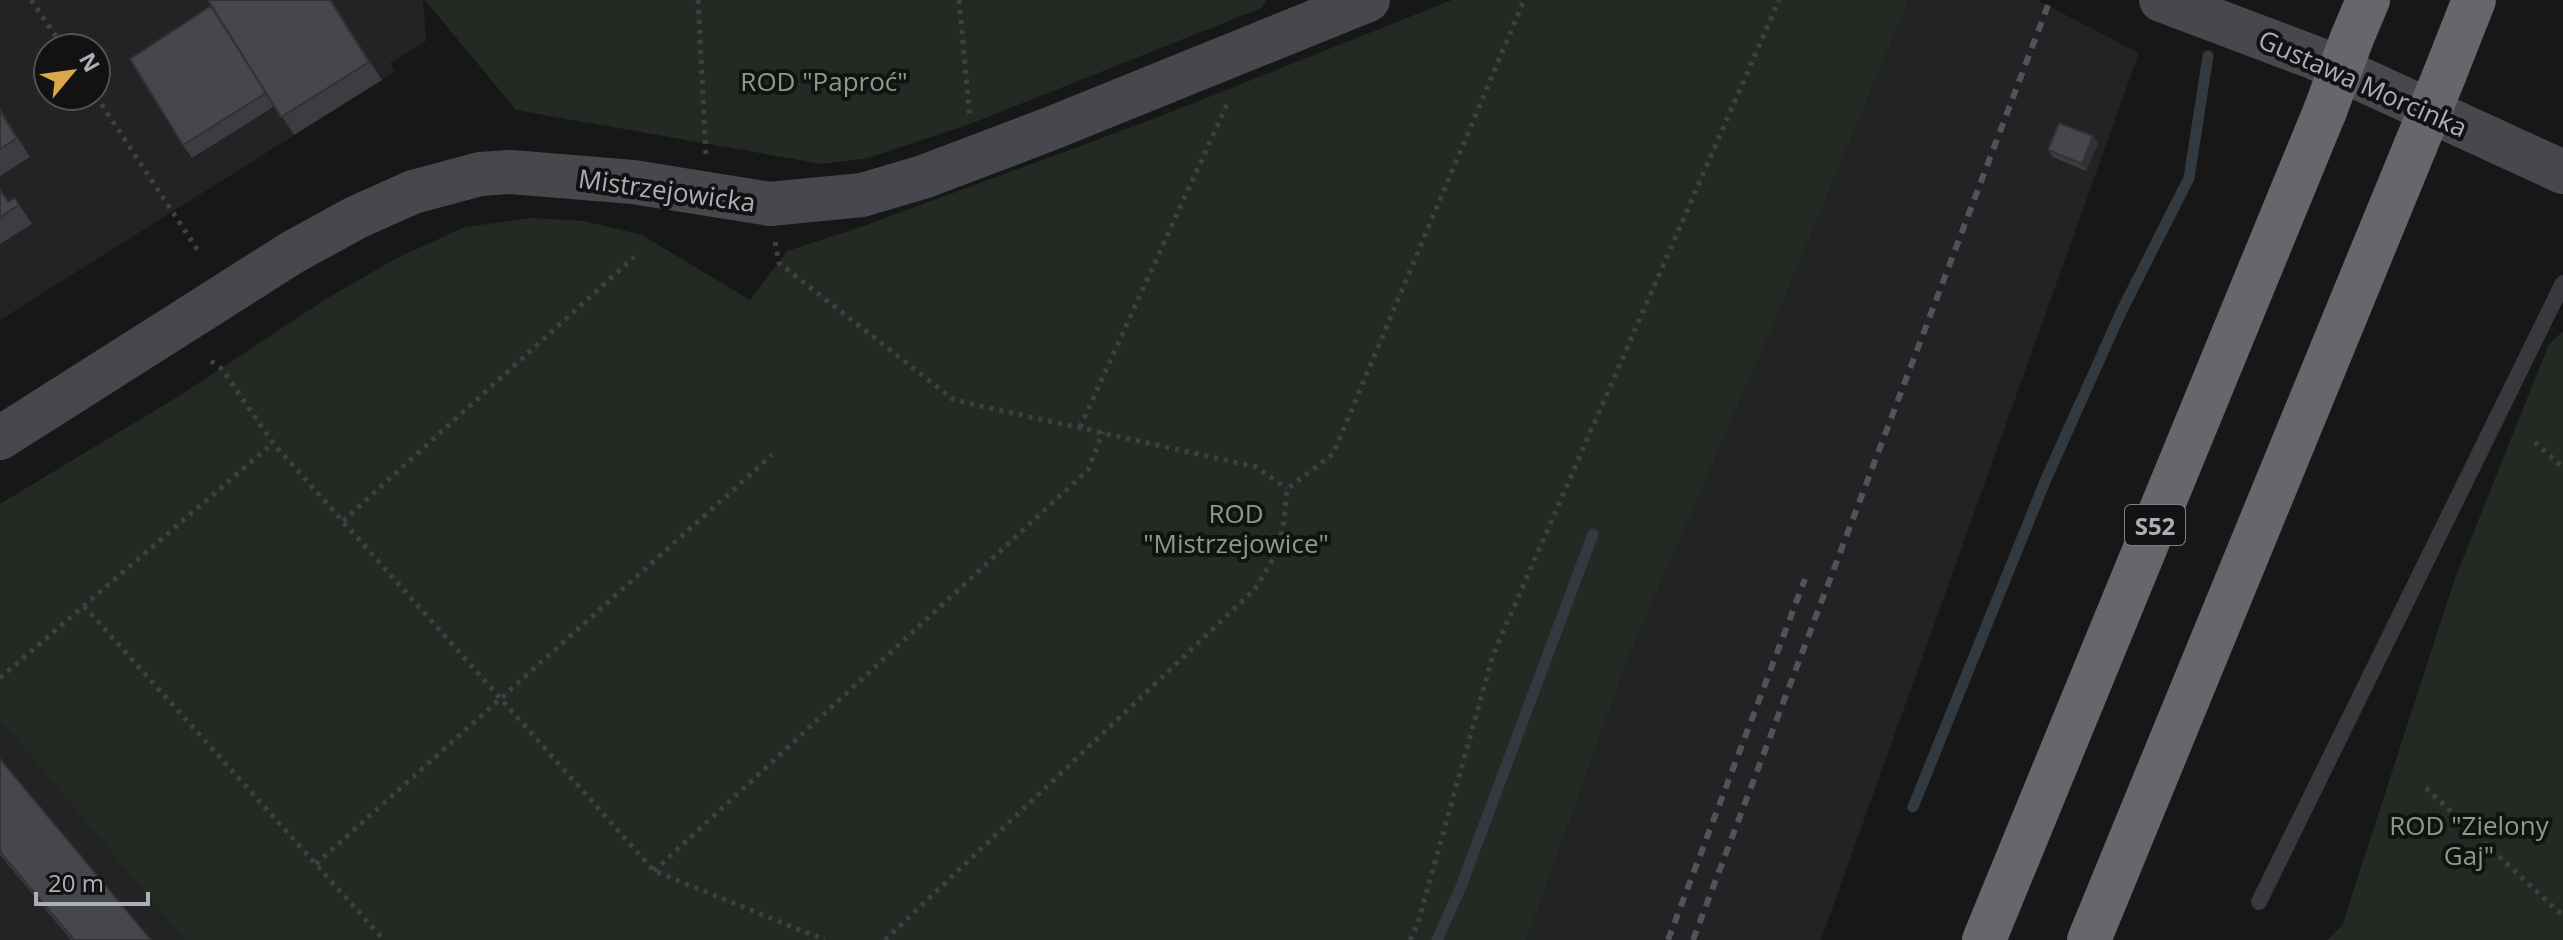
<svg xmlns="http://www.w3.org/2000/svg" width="2563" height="940" viewBox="0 0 2563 940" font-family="'Open Sans',sans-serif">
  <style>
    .built { fill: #232325; fill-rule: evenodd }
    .green { fill: #232a24 }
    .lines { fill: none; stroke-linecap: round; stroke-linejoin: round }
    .stream { stroke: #323a40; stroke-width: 11 }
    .path { stroke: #3e4044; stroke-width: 5; stroke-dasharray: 4 6; stroke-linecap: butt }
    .lane { stroke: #38393d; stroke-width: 16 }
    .secondary { stroke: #47484d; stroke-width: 44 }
    .highway { stroke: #65676d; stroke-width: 44 }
    .rail { stroke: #525358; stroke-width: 6; stroke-dasharray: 10 8; stroke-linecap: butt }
    .highway-bridge { stroke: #65676d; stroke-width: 44 }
    .wall { fill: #3c3d40 }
    .shaded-wall { fill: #313234 }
    .building { fill: #46474b; stroke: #313234; stroke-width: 2 }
    .labels { text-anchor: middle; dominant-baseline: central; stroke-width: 8; stroke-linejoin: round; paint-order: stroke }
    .shield { fill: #121213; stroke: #7d8086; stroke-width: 2 }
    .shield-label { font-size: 24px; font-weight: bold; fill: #abafb7 }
    .park-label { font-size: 26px; fill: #849f85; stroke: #121213 }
    .street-label { font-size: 26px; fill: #abafb7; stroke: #121213 }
  </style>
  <rect width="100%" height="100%" fill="#171718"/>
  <path class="built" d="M0,0h423l3,41 -36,22 5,9 -13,8 -382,240zM48,48h48v48h-48z
    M1909,0h128l102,53 -318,887h-294l99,-276 148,-341z
    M0,720l185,220h-185z"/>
  <path class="green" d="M425,0h842l-6,8 -291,116 -102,34 -46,6 -306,-54z
    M1452,0h457l-135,323 -148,341 -99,276h-1342l-185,-220v-216l179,-108 147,-97 69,-40 70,-32 66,-9 53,3 58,14 108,65 37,-49 74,-24 300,-111z
    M2563,331v609h-236l15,-14 112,-345 95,-237z"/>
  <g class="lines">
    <path class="stream" d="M1913,807l133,-328 76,-169 67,-132 19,-122
      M1437,940l23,-51 133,-355"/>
    <path class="path" d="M31,0l33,48
      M698,0l8,155
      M959,0l11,119
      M96,96l103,156
      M775,242l4,21 175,137 302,67 31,22
      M211,361l11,8 51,74 381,428 171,69
      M1080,427l149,-327
      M2535,442l28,26
      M343,521l291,-264
      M84,606l300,334
      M0,678l273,-235
      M2426,788l137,128
      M316,864l456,-409
      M654,871l434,-401 15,-38
      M885,940l370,-351 21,-35 8,-32 3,-33 46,-35 191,-454
      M1410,940l8,-17 75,-268 286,-655"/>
    <path class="lane" d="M2259,902l304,-619"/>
    <path class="secondary" d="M2161,0l154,58 248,114
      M0,438l293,-186 64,-35 56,-25 67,-18 31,-2 122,10 137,22 92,-9 61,-18 129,-49 316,-128"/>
    <path class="highway" d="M2352,38l16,-38
      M2444,76l30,-76
      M1984,940l341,-829
      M2089,940l326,-793"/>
    <path class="rail" d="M1668,940l137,-361
      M1693,940l357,-940"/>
    <path class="highway-bridge" d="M2325,111l27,-73
      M2415,147l29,-71"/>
  </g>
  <path class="wall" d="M331,0l51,80 -88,55 -19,-29 -83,52 -9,-13z
    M0,109l30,48 -30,19z
    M2093,136l5,7 -12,28 -33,-14 -5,-7z
    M0,189l8,13 7,-4 17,26 -32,20z
    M0,759l151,181h-80l-71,-85z"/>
  <path class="shaded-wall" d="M330,0h1l51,80 -13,-18z
    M0,109l30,48 -13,-19 -17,-27z
    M2093,136l5,7 -12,28 -4,-7z"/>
  <path class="building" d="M208,0h122l39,62 -88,55z
    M211,6l55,87 -83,52 -53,-86z
    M0,111l17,27 -17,11z
    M2059,123l34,13 -11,28 -34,-14z
    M0,190l8,12 7,-4 4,7 -19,12z
    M0,759l151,181h-77l-74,-88z"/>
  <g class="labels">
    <rect class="shield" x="2125" y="505" width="60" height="40" rx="6"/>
    <g class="shield-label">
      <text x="2155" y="525">S52</text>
    </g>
    <g class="park-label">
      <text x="824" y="81">ROD "Paproć"</text>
      <text x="1236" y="513">ROD<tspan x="1236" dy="30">"Mistrzejowice"</tspan></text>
      <text x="2469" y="825">ROD "Zielony<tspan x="2469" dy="30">Gaj"</tspan></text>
    </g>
    <g class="street-label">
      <text transform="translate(2363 83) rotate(24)">Gustawa Morcinka</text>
      <text transform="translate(667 190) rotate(8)">Mistrzejowicka</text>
    </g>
  </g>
  <g transform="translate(72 72) rotate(61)"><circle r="38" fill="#121213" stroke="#4f5155" stroke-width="2"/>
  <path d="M0-6L14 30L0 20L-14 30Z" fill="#dba64c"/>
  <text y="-12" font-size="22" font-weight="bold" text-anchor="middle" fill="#abafb7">N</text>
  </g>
  <path d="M36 892v12h112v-12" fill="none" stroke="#abafb7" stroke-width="4"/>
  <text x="48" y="892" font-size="24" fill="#abafb7" stroke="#121213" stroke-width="6" paint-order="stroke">20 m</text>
</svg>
